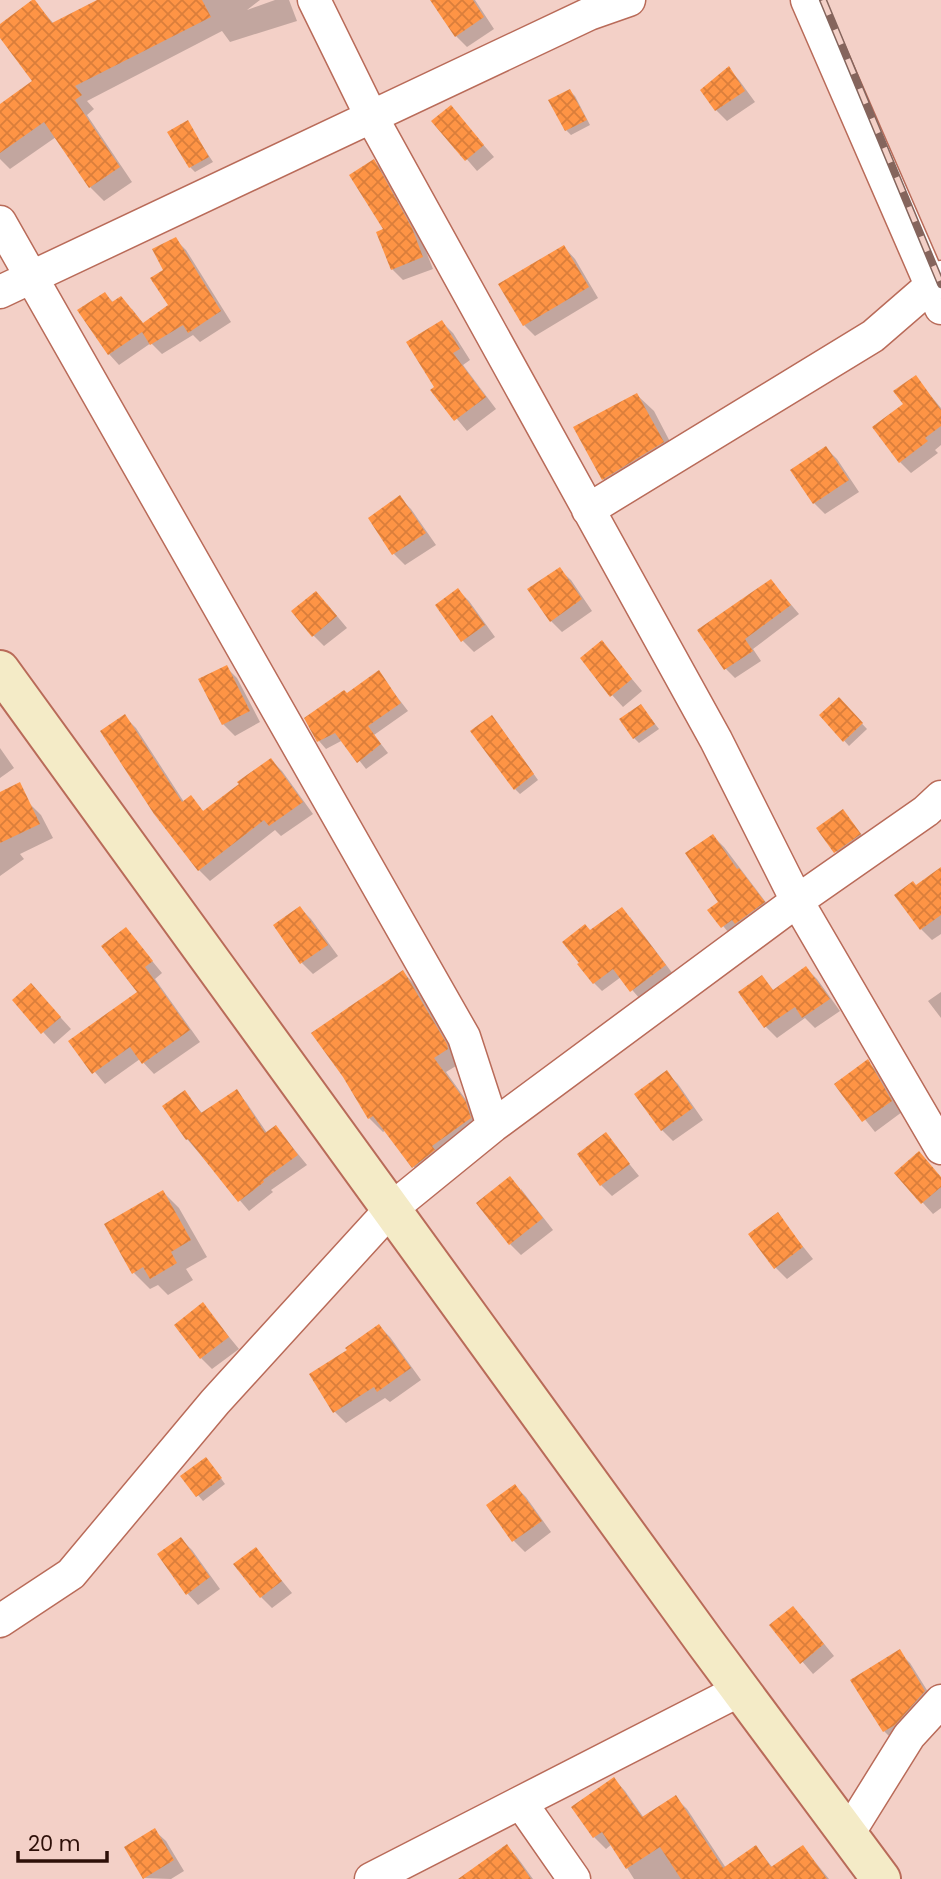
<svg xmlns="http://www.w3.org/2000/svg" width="941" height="1879" viewBox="0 0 941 1879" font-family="Poppins,sans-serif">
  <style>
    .shadow { fill: #0003 }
    .building { fill: url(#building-cross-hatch) }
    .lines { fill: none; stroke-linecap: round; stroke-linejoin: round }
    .street-casing { stroke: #b96b59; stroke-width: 35 }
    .secondary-casing { stroke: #b96b59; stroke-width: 42 }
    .street { stroke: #fff; stroke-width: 32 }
    .secondary { stroke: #f4ebc7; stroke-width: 38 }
    .rail-casing { stroke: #85655d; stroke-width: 8 }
    .rail { stroke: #f3d0c7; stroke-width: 5; stroke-dasharray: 16; stroke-linecap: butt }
  </style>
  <defs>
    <pattern id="building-cross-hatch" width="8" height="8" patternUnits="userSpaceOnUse" patternTransform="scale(1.75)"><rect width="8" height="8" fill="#fe9445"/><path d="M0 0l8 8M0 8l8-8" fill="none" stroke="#da7e3b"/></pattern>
  </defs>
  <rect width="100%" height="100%" fill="#f3d0c7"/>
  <path class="shadow" d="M101,0h159l-13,10 28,-10h14l8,21 -67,21 -8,-11 -135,70 7,8 -7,6 45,67 -28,19 -14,-14 -34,-50 -46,32 -10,-10v-53l35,-25 -35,-46v-8l34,-26 20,23z
    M432,0h43l19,29 -27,18 -11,-11z
    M729,69l10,11 16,22 -28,19 -11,-11z
    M570,91l5,5 15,29 -19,10 -5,-5z
    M461,119l33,38 -17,14 -43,-50z
    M187,122l26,40 -18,10 -5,-5z
    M374,161l11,11 37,69 11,28 -30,11 -11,-11z
    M175,239l11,11 45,72 -31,20 -7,-7 -31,19 -11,-11 -32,22 -10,-11 -4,-60 9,9 18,6 12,16 27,-20 -6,-34z
    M564,247l11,12 23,39 -63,38 -11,-11z
    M442,322l11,11 17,27 -7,5 33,44 -29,22 -34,-41 4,-3z
    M915,377l26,31v37l-6,5 3,3 -27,20 -11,-11 5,-58z
    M637,395l17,16 25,48 -59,37 -17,-17z
    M826,448l11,11 22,33 -34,22 -11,-11z
    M400,498l11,11 25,36 -31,20 -11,-11z
    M559,569l12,11 21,31 -30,21 -11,-11z
    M771,581l28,33 -46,35 8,12 -26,17 -9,-9 -26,-39z
    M458,590l11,11 26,36 -21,15 -11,-11z
    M327,604l20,24 -23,18 -11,-11z
    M602,643l40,48 -19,16 -11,-12z
    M226,667l11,11 23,44 -25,14 -12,-12 -22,-44z
    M378,672l30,39 -34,24 14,18 -22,16 -23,-29 -17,9 -7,-8 28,-46z
    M839,699l28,30 -18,17 -28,-31z
    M641,706l18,23 -20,14 -5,-5z
    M125,717l11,11 48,74 6,-5 14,15 67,-52 11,11 31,43 -32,22 -6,-6 -65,51 -11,-11z
    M497,722l41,58 -18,14 -5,-5z
    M0,748l14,20 -14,10z
    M27,801l14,14 12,23 -33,16 4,5 -24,17v-58z
    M842,811l29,35 -24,17 -11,-12z
    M713,836l11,11 50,66 -41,25 -23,-28 11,-8z
    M941,870v64l-9,6 -11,-11 -4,-42z
    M300,908l11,11 27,37 -25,18 -11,-11 -27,-37z
    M630,917l43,57 -33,25 -19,-22 -19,14 -8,-8 -4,-51z
    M126,929l36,44 -7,6 45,63 -46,32 -14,-15 -35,25 -35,-42 69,-50z
    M806,968l11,11 23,32 -25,17 -10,-10 -28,20 -11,-11 -25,-35 21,-15 12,14z
    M403,972l13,14 44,74 1,3 -15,9 33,46 -52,62 -13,-13 -28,-37 -3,2 -14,-14z
    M941,992v26l-13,-17z
    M42,997l29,32 -17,15 -39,-43z
    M868,1062l11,11 23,39 -27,20 -38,-48z
    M667,1073l11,11 25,36 -30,21 -11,-11z
    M184,1092l19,22 33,-22 10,10 21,31 9,-6 31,38 -36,25 2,2 -24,19 -62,-72z
    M606,1135l33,41 -27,20 -11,-11z
    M896,1173l45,5v30l-8,6z
    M521,1189l32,41 -32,25 -11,-11z
    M163,1192l16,16 28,49 -21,12 7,11 -25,15 -10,-10 -8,4 -16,-16z
    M777,1214l36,45 -26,20 -11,-11z
    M203,1305l36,44 -27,20 -11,-11z
    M379,1326l11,11 31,43 -31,22 -5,-4 -39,25 -11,-11 -24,-38 38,-23z
    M211,1465l14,19 -22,17 -20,-24z
    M515,1486l11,11 25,35 -26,20 -11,-11 -26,-36z
    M181,1539l11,11 28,39 -22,16 -11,-12z
    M256,1549l36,44 -20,15 -11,-11z
    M804,1619l30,37 -21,18 -42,-49z
    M899,1652l11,11 25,40 -40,39 -11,-11z
    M614,1779l11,12 19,27 32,-20 11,11 39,59 30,-21 17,21 30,-21 26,32h-195l-22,-35 -6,5 -12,-12z
    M154,1830l12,11 18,30 -13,8 -27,-1z
    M507,1846l10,11 16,22h-45z"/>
  <path class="building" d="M32,0h3l17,23 45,-23h105l9,17 -136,69 7,9 -7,5 45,67 -31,21 -45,-66 -44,31v-49l32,-23 -32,-43v-14z
    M430,0h43l11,17 -29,20z
    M729,66l16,25 -30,20 -15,-21z
    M570,89l17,31 -22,11 -17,-31z
    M451,105l33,40 -19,16 -34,-40z
    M188,120l21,37 -20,11 -22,-36z
    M374,159l38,69 11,29 -32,13 -15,-38 7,-3 -34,-54z
    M176,237l45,74 -33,22 -5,-8 -33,20 -8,-13 -34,23 -31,-45 28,-18 7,10 9,-6 22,27 25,-18 -18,-27 13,-8 -11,-21z
    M564,245l25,42 -66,39 -25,-42z
    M442,320l18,29 -7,4 33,44 -32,24 -24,-31 4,-3 -28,-45z
    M916,375l25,35v16l-16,12 3,3 -29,22 -27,-36 31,-23 -10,-13z
    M637,393l27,49 -62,38 -29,-53z
    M826,446l23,34 -36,24 -23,-34z
    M400,495l26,38 -34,22 -24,-37z
    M560,567l22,32 -32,23 -23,-33z
    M771,579l20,26 -46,34 8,12 -29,19 -27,-40z
    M458,588l27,37 -24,17 -26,-37z
    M316,591l21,25 -25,21 -21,-26z
    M602,640l30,39 -22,18 -30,-39z
    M227,665l23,46 -28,14 -24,-46z
    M379,670l22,33 -33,23 13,18 -24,19 -22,-30 -18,9 -13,-24 40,-28 3,3z
    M839,697l24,26 -20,19 -24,-27z
    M641,704l14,20 -22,15 -14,-20z
    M125,714l57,88 9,-7 12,16 36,-27 -2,-2 34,-24 32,44 -34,24 -5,-6 -66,51 -44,-57 -54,-83z
    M492,715l42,59 -20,16 -44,-59z
    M20,782l20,42 -40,19v-51z
    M843,809l18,25 -27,19 -18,-25z
    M713,834l24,35 2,-1 26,34 -30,22 -3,-4 -11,8 -14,-18 11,-8 -33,-49z
    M941,867v48l-21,15 -26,-35 19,-14 3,4z
    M300,906l28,39 -28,19 -27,-39z
    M622,907l44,58 -36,27 -17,-23 -20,15 -16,-20 2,-1 -17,-21 23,-18 5,6z
    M126,927l27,34 -8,6 45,63 -48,34 -12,-17 -38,27 -24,-33 69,-49 -36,-46z
    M806,966l24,33 -28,19 -7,-11 -31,21 -26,-36 24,-17 11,15z
    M403,970l44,74 1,5 -14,9 32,44 5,16 -39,28 3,4 -23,18 -39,-52 -5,3 -25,-42 -32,-44z
    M31,983l30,34 -20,17 -29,-34z
    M868,1059l24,42 -30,21 -28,-38z
    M667,1070l26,38 -32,23 -27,-37z
    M237,1089l28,44 11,-8 22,30 -35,25 1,2 -26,20 -50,-63 -2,1 -24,-34 23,-16 16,23z
    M606,1132l24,32 -30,22 -23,-32z
    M919,1151l22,26v10l-20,17 -27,-31z
    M510,1176l33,42 -34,27 -33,-42z
    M163,1190l28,50 -20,12 6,11 -27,16 -7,-12 -11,7 -28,-50z
    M778,1212l25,35 -29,22 -26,-35z
    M203,1302l26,35 -29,22 -26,-34z
    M379,1324l32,44 -34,24 -3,-5 -41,26 -24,-39 38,-24 -2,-2z
    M206,1457l16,21 -26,19 -16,-21z
    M515,1484l27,37 -30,21 -26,-37z
    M181,1537l29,40 -24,18 -29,-41z
    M256,1547l26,34 -22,17 -27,-34z
    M793,1606l31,38 -24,20 -31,-39z
    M900,1649l25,42 -30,34 -12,7 -33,-52z
    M614,1777l28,40 34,-22 47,73 33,-23 15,22 32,-22 24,34h-146l-21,-32 -34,22 -24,-37 -9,6 -22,-31z
    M155,1828l19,32 -31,19 -19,-32z
    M507,1844l24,35h-73z"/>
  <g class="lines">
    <g class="street-casing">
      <path id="street" d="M314,0l57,116 345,624 81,161 144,247
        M807,0l134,308
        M0,222l464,815 29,89
        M0,292l589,-278 40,-14
        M588,510l285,-174 68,-59
        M0,1621l71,-47 144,-172 176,-193 102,-83 304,-225 129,-90 15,-14
        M521,1803l53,76
        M848,1834l61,-98 32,-35
        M371,1879l369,-189"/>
    </g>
    <g class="secondary-casing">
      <path id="secondary" d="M0,670l705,972 176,237"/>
    </g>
    <use href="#street" class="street"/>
    <use href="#secondary" class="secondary"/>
    <g class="rail-casing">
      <path id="rail" d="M823,0l118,284"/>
    </g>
    <use href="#rail" class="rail"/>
  </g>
  <path d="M18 1851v10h89v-10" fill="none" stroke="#2d0f08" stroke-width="3.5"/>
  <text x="28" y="1851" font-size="21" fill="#2d0f08" stroke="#f3d0c7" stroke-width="5" paint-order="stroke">20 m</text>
</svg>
